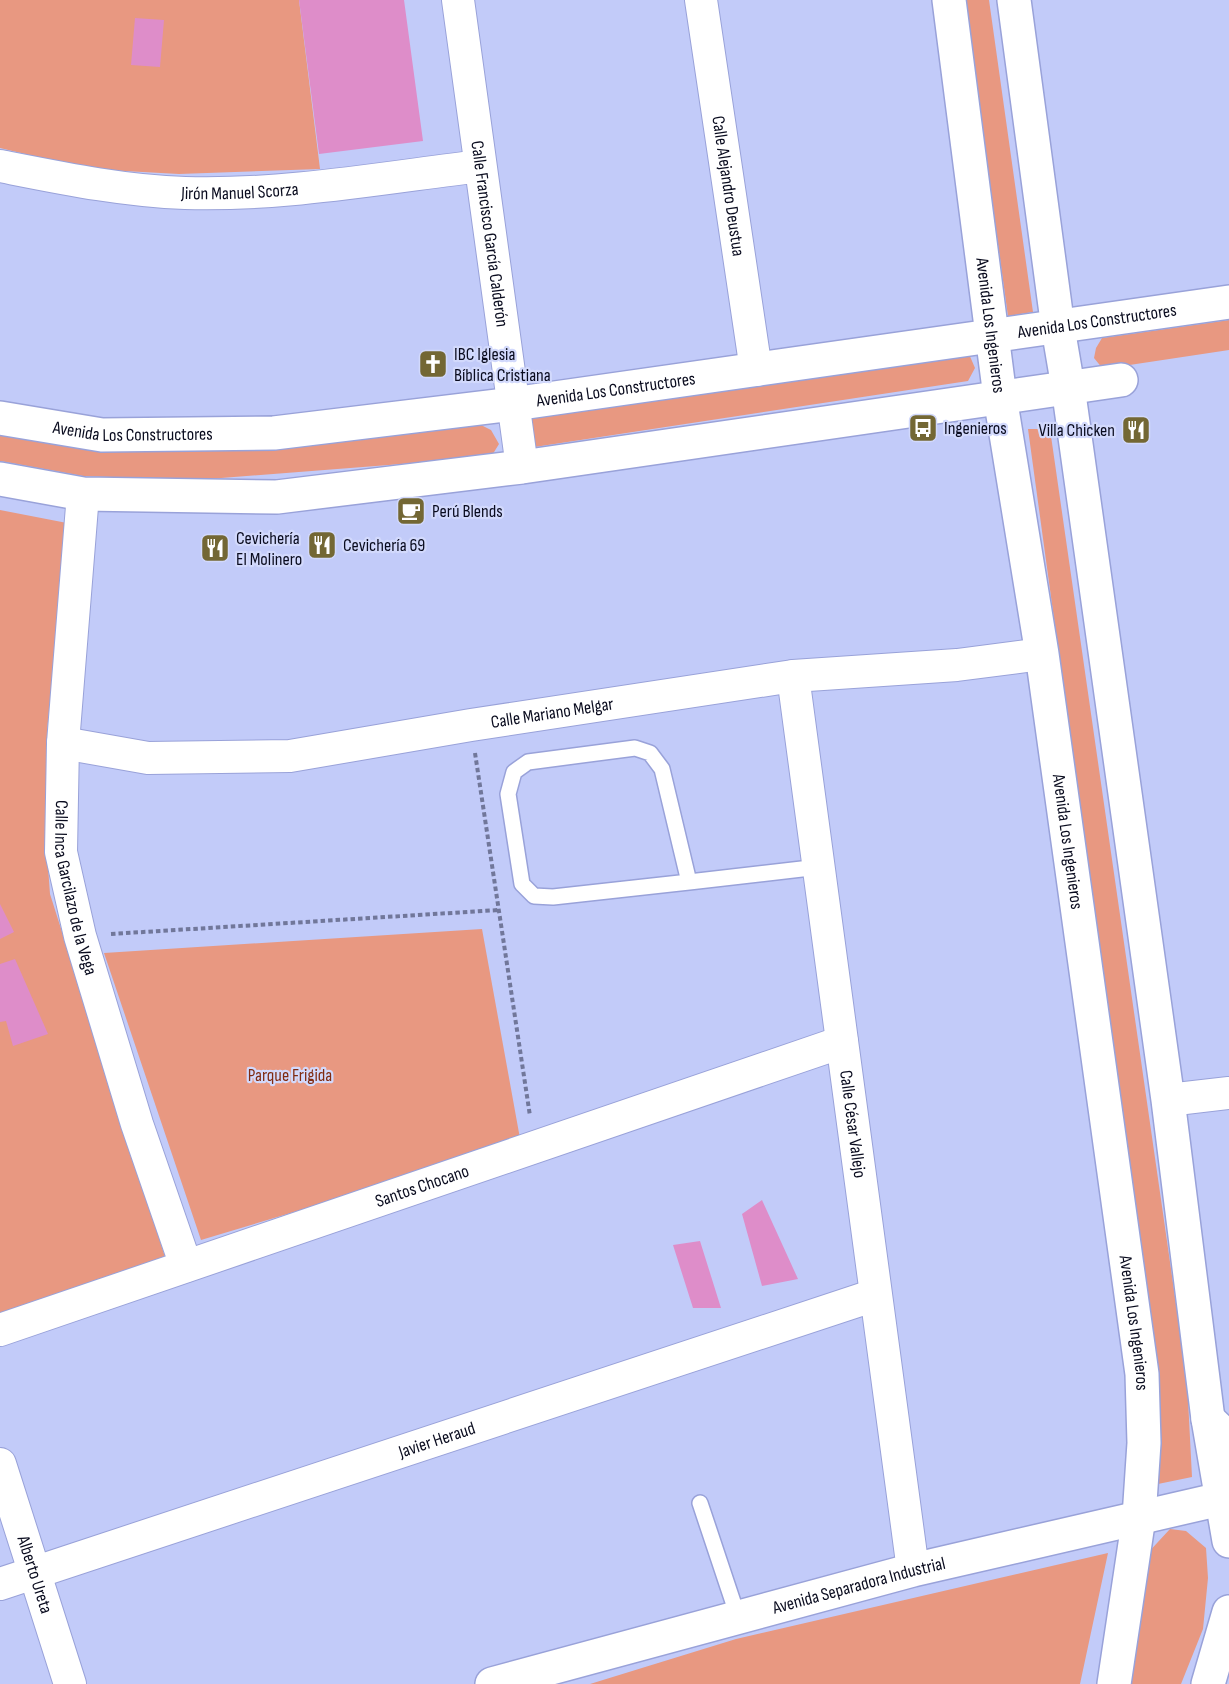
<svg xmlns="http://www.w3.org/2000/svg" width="1229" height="1684" viewBox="0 0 1229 1684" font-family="'Sofia Sans Condensed',sans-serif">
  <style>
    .green { fill: #e89881 }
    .building { fill: #de8dc9 }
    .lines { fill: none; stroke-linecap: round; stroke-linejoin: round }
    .service-casing { stroke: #99a2d9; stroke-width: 18 }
    .minor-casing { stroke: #99a2d9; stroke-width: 34 }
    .tertiary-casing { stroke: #99a2d9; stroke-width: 36 }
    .secondary-casing { stroke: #99a2d9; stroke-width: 36 }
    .path { stroke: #71779a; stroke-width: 4; stroke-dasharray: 4.5 3; stroke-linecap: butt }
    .service { stroke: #fff; stroke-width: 15 }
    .minor { stroke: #fff; stroke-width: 32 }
    .tertiary { stroke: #fff; stroke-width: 33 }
    .secondary { stroke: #fff; stroke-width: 33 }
    .labels { text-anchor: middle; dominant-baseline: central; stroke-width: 4.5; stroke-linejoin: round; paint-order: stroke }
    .street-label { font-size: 18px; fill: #090b1e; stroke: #d2d9fc }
    .poi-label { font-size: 18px; fill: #090b1e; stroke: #d2d9fc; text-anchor: start }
    .park-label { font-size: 18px; fill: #802b11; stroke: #d2d9fc }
  </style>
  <rect width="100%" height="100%" fill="#c2cbf9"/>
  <path class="green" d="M0,0h299l21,169 -141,5 -91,-5 -88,-21z
    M964,0h25l44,312 -25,4z
    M1229,320v30l-126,19 -9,-11 2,-10 6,-10z
    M969,354l6,14 -7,13 -440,67 -2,-29z
    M481,425l10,5 8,14 -8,13 -295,23 -113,-4 -83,-15v-30l159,16z
    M1028,429h22l137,951 5,97 -34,7 1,-99z
    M0,510l67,13 -20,209 -1,107 4,55 116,366 -166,56z
    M482,929l39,215 -320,96 -97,-287z
    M1170,1529l16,2 20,17 2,30 -5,51 -22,55h-53l17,-128z
    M1108,1553l-28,131h-490l146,-45z"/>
  <path class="building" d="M299,0h105l19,141 -104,13z
    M135,18l29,2 -4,47 -29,-2z
    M0,904l14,28 -14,7z
    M15,959l33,75 -35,12 -7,-25 -6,1v-58z
    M762,1200l36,79 -36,7 -20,-72z
    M700,1241l21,67h-28l-20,-63z"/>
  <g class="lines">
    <g class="service-casing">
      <path id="service" d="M635,748l15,5 12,16 27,113 -136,15 -19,-1 -12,-12 -14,-90 6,-22 14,-10z
        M689,882l130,-15
        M700,1503l38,114"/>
    </g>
    <g class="minor-casing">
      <g id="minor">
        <path id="s1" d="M458,0l64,467"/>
        <path id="s2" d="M701,0l55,370"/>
        <path id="s3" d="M0,166c61,12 123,25 185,27 98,3 197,-15 295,-27"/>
        <path id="s4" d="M83,494l-20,249 -2,109 19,84 57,188 49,142"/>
        <path id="s5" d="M793,676l120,894"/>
        <path id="s6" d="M63,743l85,15 142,-2 181,-31 322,-49 164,-11 85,-11"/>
        <path d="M1168,1100l61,-7"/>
        <path id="s7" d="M0,1330l842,-288"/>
        <path id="s8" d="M0,1464l70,220"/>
        <path id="s9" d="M0,1584l875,-289"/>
      </g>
    </g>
    <g class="tertiary-casing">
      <g id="tertiary">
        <path id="s10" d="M949,0l51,397 42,257 100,720 2,69 -5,74 -25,167"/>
        <path d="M1014,0l44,328 10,59 100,713 40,319 21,122"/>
        <path id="s11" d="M0,418l102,17 172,-2 239,-29 716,-102"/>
        <path d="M0,479l83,15 194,3 245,-30 599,-87"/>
        <path d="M1208,1684l21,-72"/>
      </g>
    </g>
    <g class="secondary-casing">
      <g id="secondary">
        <path d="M1208,1419l21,20"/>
        <path id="s12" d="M492,1684l421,-114 316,-73"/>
      </g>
    </g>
    <path class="path" d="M475,753l55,363
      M111,934l388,-24"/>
    <use href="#service" class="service"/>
    <use href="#minor" class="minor"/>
    <use href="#tertiary" class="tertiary"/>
    <use href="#secondary" class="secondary"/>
  </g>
  <defs>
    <g id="church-square" transform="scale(1.5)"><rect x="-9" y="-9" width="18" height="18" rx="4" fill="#736734" stroke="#d2d9fc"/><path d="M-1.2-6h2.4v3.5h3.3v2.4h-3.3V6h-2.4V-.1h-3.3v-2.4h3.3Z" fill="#fff"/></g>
    <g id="bus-square" transform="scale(1.5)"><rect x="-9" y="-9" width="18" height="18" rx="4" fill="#736734" stroke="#d2d9fc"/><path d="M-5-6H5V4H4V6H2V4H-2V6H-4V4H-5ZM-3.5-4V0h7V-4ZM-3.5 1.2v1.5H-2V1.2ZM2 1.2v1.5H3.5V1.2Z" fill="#fff"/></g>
    <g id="restaurant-square" transform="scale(1.5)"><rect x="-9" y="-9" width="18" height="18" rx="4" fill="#736734" stroke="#d2d9fc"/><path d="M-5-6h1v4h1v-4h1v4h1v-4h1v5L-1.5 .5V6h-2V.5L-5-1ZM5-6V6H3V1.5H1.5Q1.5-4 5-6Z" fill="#fff"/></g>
    <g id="cafe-square" transform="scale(1.5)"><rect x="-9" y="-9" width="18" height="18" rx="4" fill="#736734" stroke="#d2d9fc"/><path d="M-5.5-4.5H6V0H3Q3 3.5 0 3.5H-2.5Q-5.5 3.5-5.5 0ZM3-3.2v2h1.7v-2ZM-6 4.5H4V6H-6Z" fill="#fff"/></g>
  </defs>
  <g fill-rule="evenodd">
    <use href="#church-square" x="433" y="364"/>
    <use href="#bus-square" x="923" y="428"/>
    <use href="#restaurant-square" x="1136" y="430"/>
    <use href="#cafe-square" x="411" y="511"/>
    <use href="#restaurant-square" x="322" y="545"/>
    <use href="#restaurant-square" x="215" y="548"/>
  </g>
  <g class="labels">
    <g class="street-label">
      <text stroke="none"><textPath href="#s2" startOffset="188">Calle Alejandro Deustua</textPath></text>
      <text stroke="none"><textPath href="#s3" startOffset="242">Jirón Manuel Scorza</textPath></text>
      <text stroke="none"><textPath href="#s1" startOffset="236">Calle Francisco García Calderón</textPath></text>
      <text stroke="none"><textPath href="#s11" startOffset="1106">Avenida Los Constructores</textPath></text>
      <text stroke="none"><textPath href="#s10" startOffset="328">Avenida Los Ingenieros</textPath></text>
      <text stroke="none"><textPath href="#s11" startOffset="620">Avenida Los Constructores</textPath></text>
      <text stroke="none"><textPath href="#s11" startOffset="134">Avenida Los Constructores</textPath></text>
      <text stroke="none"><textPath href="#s6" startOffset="494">Calle Mariano Melgar</textPath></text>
      <text stroke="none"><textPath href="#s10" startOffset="850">Avenida Los Ingenieros</textPath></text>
      <text stroke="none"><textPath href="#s4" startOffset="396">Calle Inca Garcilazo de la Vega</textPath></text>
      <text stroke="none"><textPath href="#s5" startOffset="452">Calle César Vallejo</textPath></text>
      <text stroke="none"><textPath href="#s7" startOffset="446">Santos Chocano</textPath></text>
      <text stroke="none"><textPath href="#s10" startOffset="1336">Avenida Los Ingenieros</textPath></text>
      <text stroke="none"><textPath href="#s9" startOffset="460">Javier Heraud</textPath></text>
      <text stroke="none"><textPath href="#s8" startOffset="116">Alberto Ureta</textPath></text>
      <text stroke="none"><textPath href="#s12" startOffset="380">Avenida Separadora Industrial</textPath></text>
    </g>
    <g class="poi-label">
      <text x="454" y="354">IBC Iglesia<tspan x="454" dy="21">Bíblica Cristiana</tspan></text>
      <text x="944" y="428">Ingenieros</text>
      <text x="1115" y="430" text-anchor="end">Villa Chicken</text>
      <text x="432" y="511">Perú Blends</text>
      <text x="236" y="538">Cevichería<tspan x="236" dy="21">El Molinero</tspan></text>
      <text x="343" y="545">Cevichería 69</text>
    </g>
    <g class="park-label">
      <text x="290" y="1075">Parque Frigida</text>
    </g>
  </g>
</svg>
